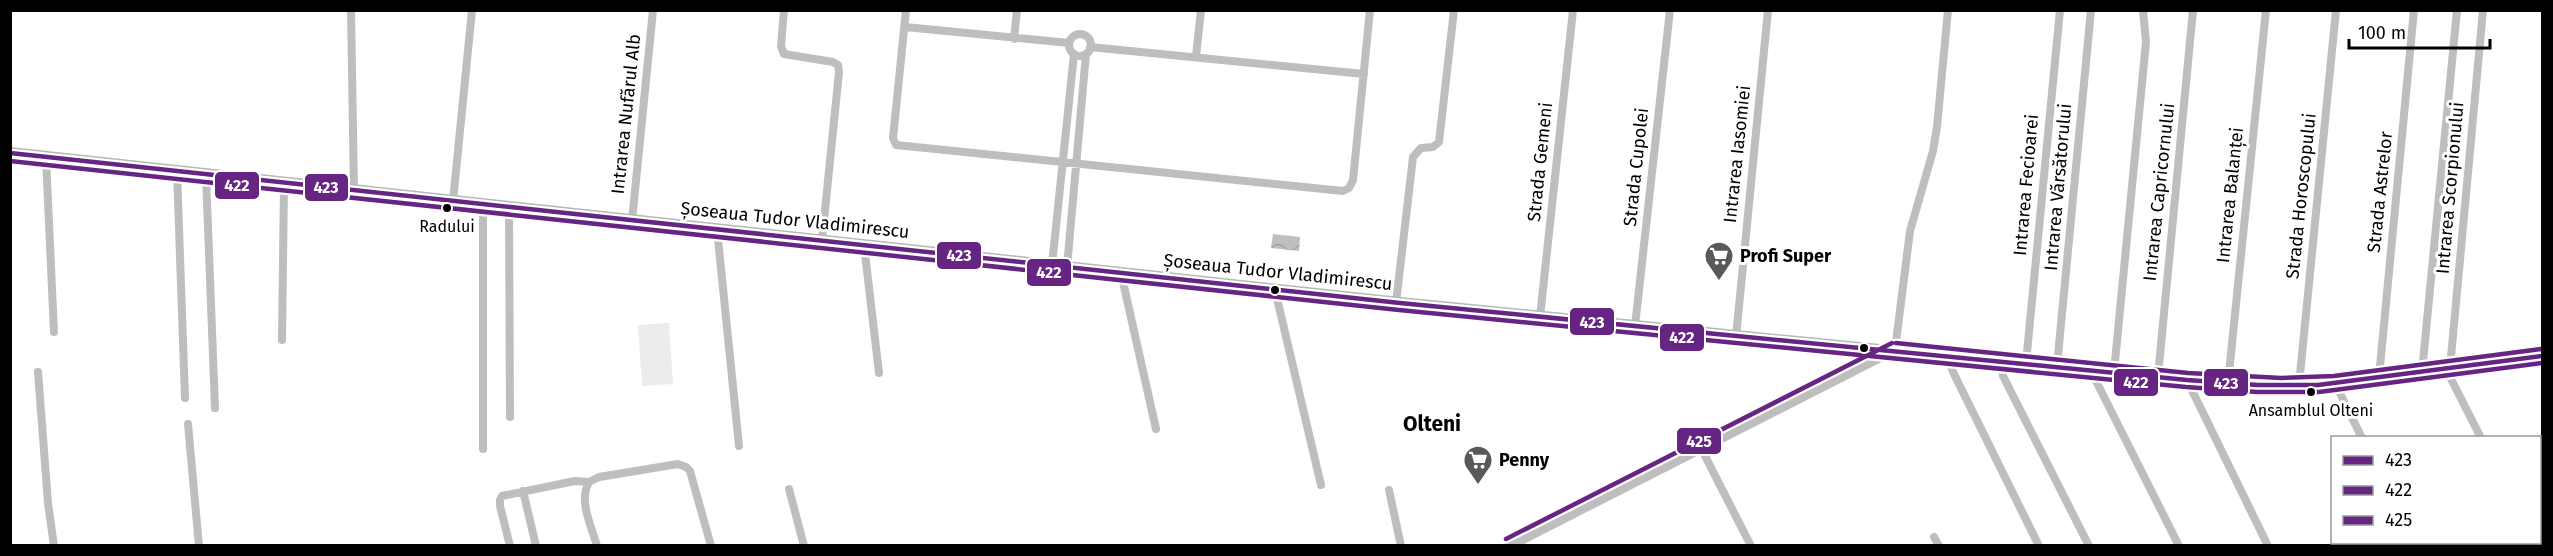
<svg xmlns="http://www.w3.org/2000/svg" width="2553" height="556" viewBox="0 0 2553 556" font-family="'Fira Sans',sans-serif">
  <style>
    .green { fill: #ececec }
    .water { fill: url(#water-waves) }
    .lines { fill: none; stroke-linecap: round; stroke-linejoin: round }
    .minor { stroke: #bebebe; stroke-width: 8 }
    .tertiary { stroke: #bebebe; stroke-width: 10 }
    .secondary { stroke: #b8b8b8; stroke-width: 12 }
    .bus-1-casing { stroke: #fff; stroke-width: 9 }
    .bus-2-casing { stroke: #fff; stroke-width: 9 }
    .bus-3-casing { stroke: #fff; stroke-width: 9 }
    .bus-1 { stroke: #662483; stroke-width: 4.5 }
    .bus-2 { stroke: #662483; stroke-width: 4.5 }
    .bus-3 { stroke: #662483; stroke-width: 4.5 }
    .bus-dot { fill: #000; stroke: #fff; stroke-width: 2 }
    .labels { text-anchor: middle; dominant-baseline: central; stroke-width: 6; stroke-linejoin: round; paint-order: stroke }
    .bus-label { font-size: 16px; fill: #000; stroke: #fff }
    .street-label { font-size: 18px; fill: #000; stroke: #fff }
    .poi-label { font-size: 18px; font-weight: bold; fill: #000; stroke: #fff; text-anchor: start }
    .quarter-label { font-size: 21px; font-weight: bold; fill: #000; stroke: #fff }
    .line-badge { stroke: #fff; stroke-width: 2 }
    .badge-label { font-size: 16px; text-anchor: middle; font-weight: bold; fill: #fff }
  </style>
  <defs>
    <pattern id="water-waves" width="16" height="10" patternUnits="userSpaceOnUse" patternTransform="scale(1.5)"><rect width="16" height="10" fill="#bfbfbf"/><path d="M0 5q4-4 8 0t8 0" fill="none" stroke="#a2a2a2"/></pattern>
  </defs>
  <rect width="100%" height="100%" fill="#fff"/>
  <path class="green" d="M669,323l4,61 -31,2 -4,-61z"/>
  <path class="water" d="M1273,234l27,3 -1,14 -28,-3z"/>
  <g class="lines">
    <path class="minor" d="M351,10l3,181
      M784,10l-3,36 3,8 49,8 5,3 1,7 -17,168
      M906,10l-13,128 3,7 447,46 6,-3 4,-8 17,-170
      M905,27l164,16
      M1069 45a11 11 0 1 1 22 0a11 11 0 1 1-22 0Z
      M1014,39l3,-29
      M1090,47l274,27
      M1196,56l5,-46
      M46,157l8,175
      M177,172l8,226
      M206,175l9,233
      M453,201l19,-191
      M509,208l1,209
      M632,221l21,-211
      M717,229l22,217
      M864,245l15,128
      M1052,265l22,-211
      M1067,267l19,-213
      M1121,273l35,156
      M1275,290l46,195
      M1396,303l17,-146 8,-9 12,-1 6,-5 15,-132
      M1540,317l33,-307
      M1635,326l35,-316
      M1736,337l32,-327
      M282,340l2,-156
      M1895,350l15,-119 23,-80 4,-24 11,-117
      M1947,355l6,17 86,174
      M2001,360l2,16 86,170
      M2026,363l34,-353
      M2057,366l34,-356
      M2450,368l33,-358
      M2090,369l89,177
      M2446,369l35,69
      M38,372l10,131 6,43
      M2114,372l32,-330 -3,-32
      M2422,372l35,-362
      M2158,376l35,-366
      M2379,377l35,-367
      M2187,380l81,166
      M2228,383l38,-373
      M2335,383l27,55
      M2299,385l37,-375
      M188,424l11,122
      M1701,448l50,98
      M483,449v-244
      M789,489l15,57
      M1389,490l12,56
      M523,491l13,55
      M1934,537l5,9
      M2416,542l1,4
      M2534,542l2,4
      M510,546l-10,-40v-6l2,-4 73,-15 14,1
      M597,546c-5,-19 -19,-45 -8,-64l10,-5 79,-13 8,3 4,4 21,75"/>
    <path class="tertiary" d="M1509,546l385,-196"/>
    <path class="secondary" d="M10,153l1390,150 787,77 71,5h60l224,-29"/>
    <g class="bus-1-casing">
      <path id="bus-1" d="M10,153l1390,150 787,77 71,5h60l224,-29"/>
    </g>
    <g class="bus-2-casing">
      <path id="bus-2" d="M10,161l1389,149 787,77 71,5h62l223,-29"/>
    </g>
    <g class="bus-3-casing">
      <path id="bus-3" d="M1896,343l292,30 93,5 53,-2 207,-27
        M1506,539l386,-196"/>
    </g>
    <use href="#bus-1" class="bus-1"/>
    <use href="#bus-2" class="bus-2"/>
    <use href="#bus-3" class="bus-3"/>
  </g>
  <defs>
    <g id="supermarket-pin" transform="scale(1.5)"><path d="M0 17L-7.5 6A9.5 9.5 0 1 1 7.5 6Z" fill="#595959" stroke="#fff"/><path d="M-6-5.5h2.5l.6 2H6L4.5 2H-2.5L-4.4-4H-6ZM-1.5 3.2a1.3 1.3 0 1 0 .1 0ZM3 3.2a1.3 1.3 0 1 0 .1 0Z" fill="#fff"/></g>
  </defs>
  <g fill-rule="evenodd">
    <use href="#supermarket-pin" x="1719" y="256"/>
    <use href="#supermarket-pin" x="1478" y="460"/>
  </g>
  <g class="bus-dot">
    <circle cx="447" cy="208" r="5"/>
    <circle cx="1275" cy="290" r="5"/>
    <circle cx="1864" cy="348" r="5"/>
    <circle cx="2311" cy="392" r="5"/>
  </g>
  <g class="labels">
    <g class="bus-label">
      <text x="447" y="226">Radului</text>
      <text x="2311" y="410">Ansamblul Olteni</text>
    </g>
    <g class="street-label">
      <text transform="translate(626 114) rotate(-84)">Intrarea Nufărul Alb</text>
      <text transform="translate(1737 154) rotate(-84)">Intrarea Iasomiei</text>
      <text transform="translate(1540 162) rotate(-84)">Strada Gemeni</text>
      <text transform="translate(1636 167) rotate(-84)">Strada Cupolei</text>
      <text transform="translate(2026 185) rotate(-85)">Intrarea Fecioarei</text>
      <text transform="translate(2058 187) rotate(-85)">Intrarea Vărsătorului</text>
      <text transform="translate(2450 188) rotate(-85)">Intrarea Scorpionului</text>
      <text transform="translate(2159 192) rotate(-84)">Intrarea Capricornului</text>
      <text transform="translate(2380 192) rotate(-84)">Strada Astrelor</text>
      <text transform="translate(2230 195) rotate(-84)">Intrarea Balanței</text>
      <text transform="translate(2301 196) rotate(-84)">Strada Horoscopului</text>
      <text transform="translate(795 220) rotate(6)">Șoseaua Tudor Vladimirescu</text>
      <text transform="translate(1278 272) rotate(6)">Șoseaua Tudor Vladimirescu</text>
    </g>
    <g class="poi-label">
      <text x="1740" y="256">Profi Super</text>
      <text x="1499" y="460">Penny</text>
    </g>
    <g class="quarter-label">
      <text x="1432" y="424">Olteni</text>
    </g>
  </g>
  <g class="line-badge">
    <rect x="214" y="171" width="46" height="29" rx="6" fill="#662483"/>
    <rect x="304" y="173" width="45" height="29" rx="6" fill="#662483"/>
    <rect x="936" y="241" width="46" height="29" rx="6" fill="#662483"/>
    <rect x="1026" y="258" width="46" height="29" rx="6" fill="#662483"/>
    <rect x="1569" y="307" width="46" height="29" rx="6" fill="#662483"/>
    <rect x="1659" y="323" width="46" height="29" rx="6" fill="#662483"/>
    <rect x="2113" y="368" width="46" height="29" rx="6" fill="#662483"/>
    <rect x="2203" y="368" width="46" height="29" rx="6" fill="#662483"/>
    <rect x="1676" y="427" width="46" height="28" rx="6" fill="#662483"/>
  </g>
  <g class="badge-label">
    <text x="237" y="191">422</text>
    <text x="326" y="193">423</text>
    <text x="959" y="261">423</text>
    <text x="1049" y="278">422</text>
    <text x="1592" y="328">423</text>
    <text x="1682" y="343">422</text>
    <text x="2136" y="388">422</text>
    <text x="2226" y="389">423</text>
    <text x="1699" y="447">425</text>
  </g>
  <rect width="2553" height="556" fill="none" stroke="#000000" stroke-width="24"/>
  <rect x="2331" y="436" width="210" height="108" fill="#ffffff" stroke="#999999" stroke-width="1.5"/>
  <rect x="2343" y="456" width="30" height="9" fill="#662483" stroke="#999999" stroke-width="1.5"/>
  <text x="2385" y="466" font-size="18" fill="#000000">423</text>
  <rect x="2343" y="486" width="30" height="9" fill="#662483" stroke="#999999" stroke-width="1.5"/>
  <text x="2385" y="496" font-size="18" fill="#000000">422</text>
  <rect x="2343" y="516" width="30" height="9" fill="#662483" stroke="#999999" stroke-width="1.5"/>
  <text x="2385" y="526" font-size="18" fill="#000000">425</text>
  <path d="M2349 39v9h141v-9" fill="none" stroke="#000000" stroke-width="3"/>
  <text x="2358" y="39" font-size="18" fill="#000000" stroke="#ffffff" stroke-width="4.5" paint-order="stroke">100 m</text>
</svg>
